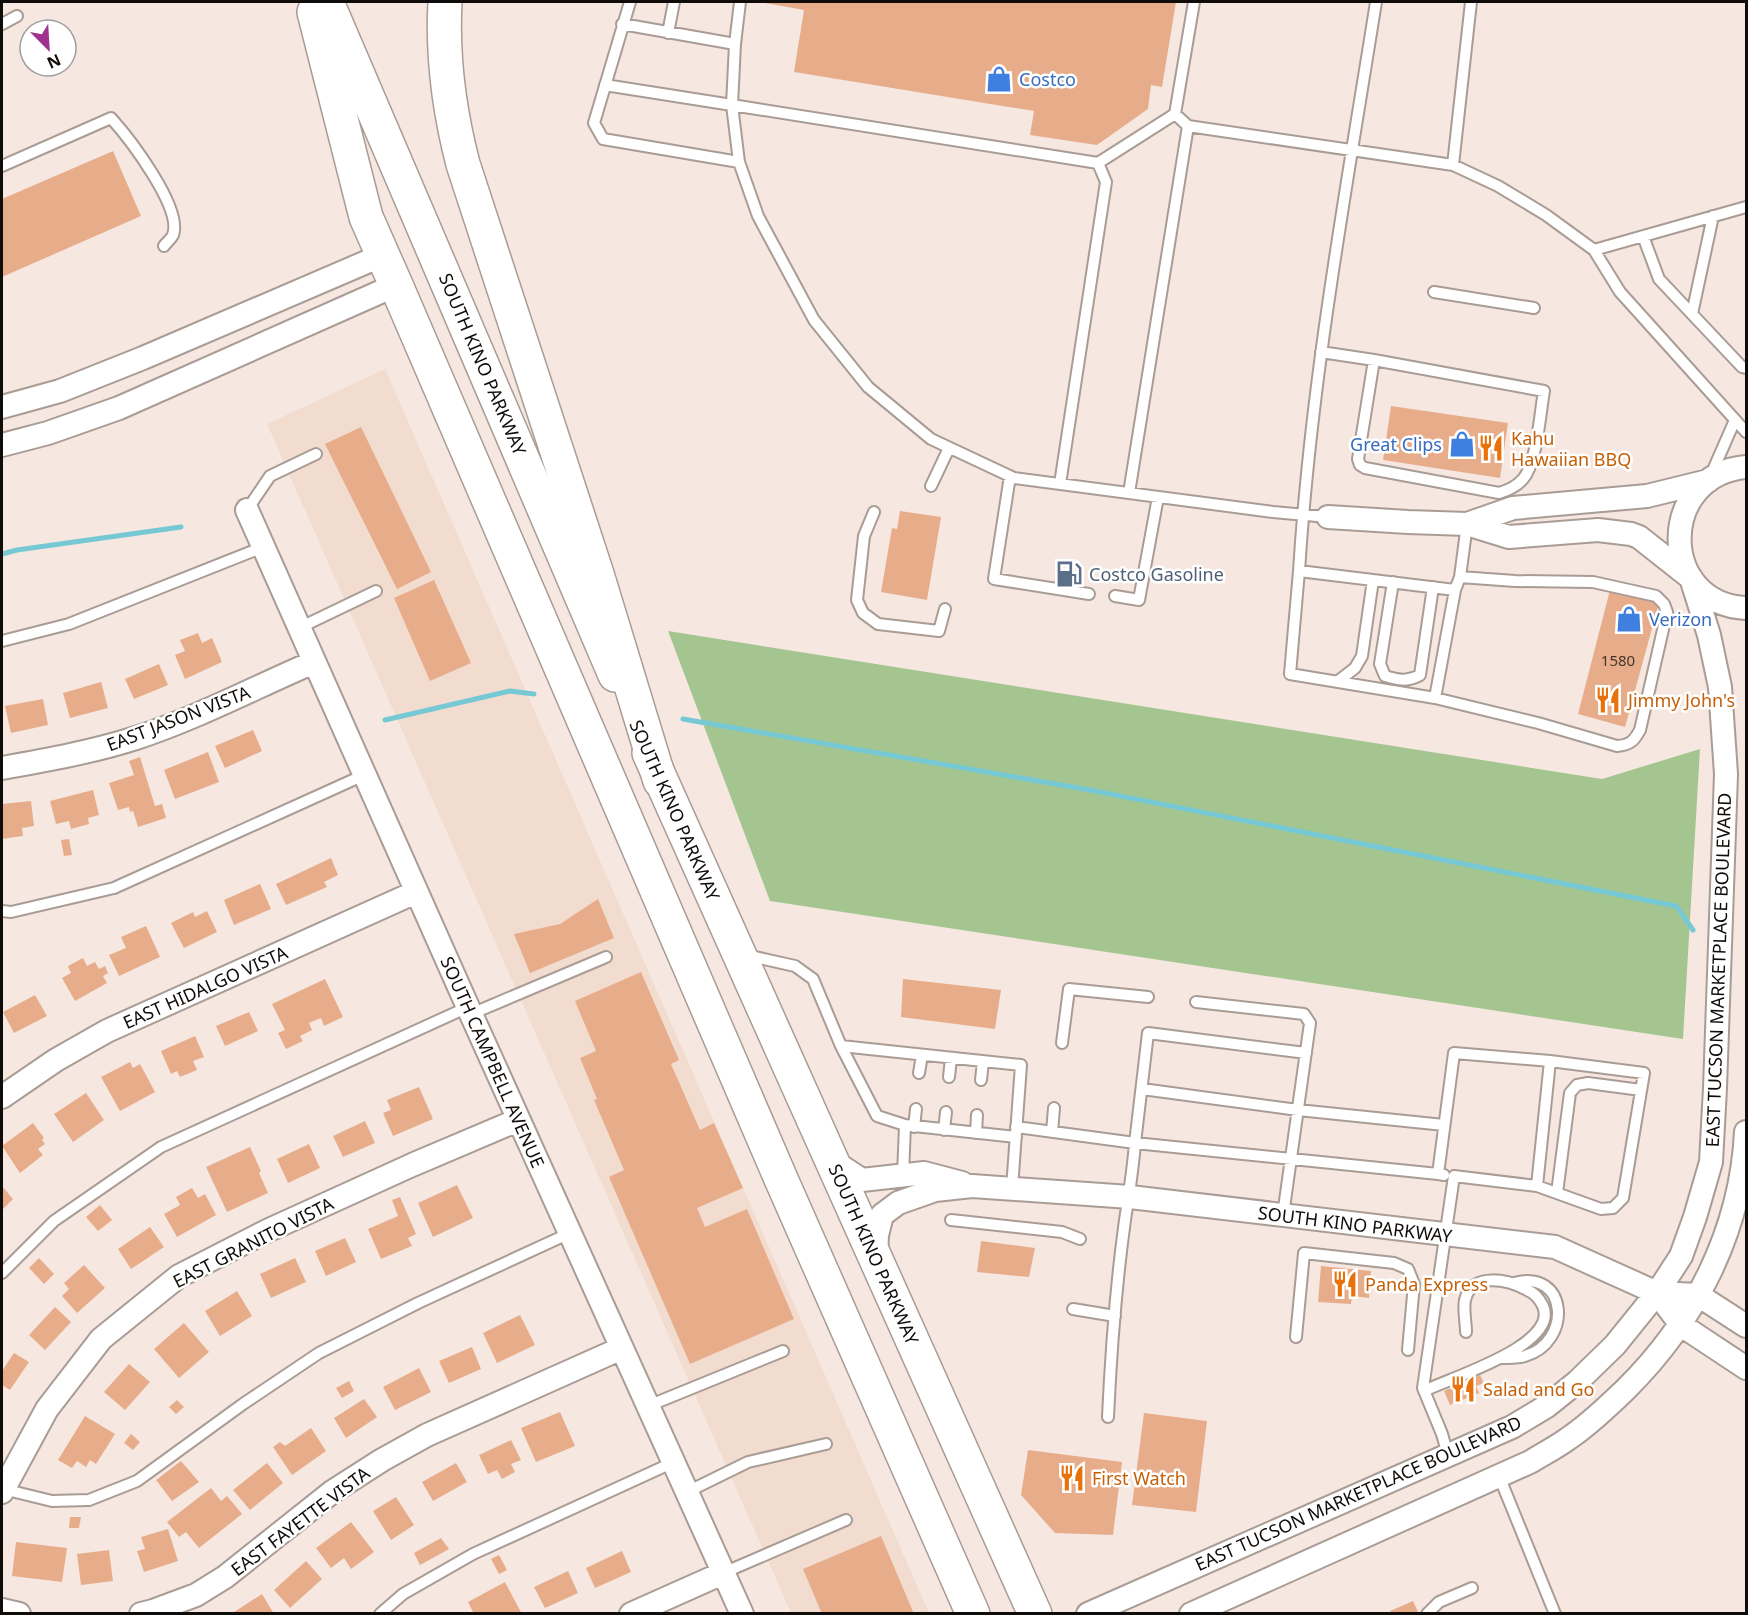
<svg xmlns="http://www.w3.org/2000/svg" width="1748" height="1615" viewBox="0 0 1748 1615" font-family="'Noto Sans',sans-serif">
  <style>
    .industrial { fill: #f2dccf }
    .green { fill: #a4c590 }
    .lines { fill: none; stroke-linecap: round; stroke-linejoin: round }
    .stream { stroke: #76c9d4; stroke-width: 5 }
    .building { fill: #e7ad8b }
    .lane-casing { stroke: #a99c95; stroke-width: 14 }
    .street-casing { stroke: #a99c95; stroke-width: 26 }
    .primary-casing { stroke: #a99c95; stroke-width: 36 }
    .highway-casing { stroke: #a99c95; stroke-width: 36 }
    .lane { stroke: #fff; stroke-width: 10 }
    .street { stroke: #fff; stroke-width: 22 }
    .primary { stroke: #fff; stroke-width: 33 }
    .highway { stroke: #fff; stroke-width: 33 }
    .labels { text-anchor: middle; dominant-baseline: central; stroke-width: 5; stroke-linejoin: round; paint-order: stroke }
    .number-label { font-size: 15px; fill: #46342a }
    .shop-label { font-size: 18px; fill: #366cbe; stroke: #fff; text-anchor: start }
    .street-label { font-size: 18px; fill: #100c09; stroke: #fff }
    .food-label { font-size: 18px; fill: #c56008; stroke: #fff; text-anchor: start }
    .service-label { font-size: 18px; fill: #4e5e75; stroke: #fff; text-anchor: start }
  </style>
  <rect width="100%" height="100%" fill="#f6e8e0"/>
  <path class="industrial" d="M385,369l544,1244h-138l-524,-1189z"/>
  <path class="green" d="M668,631l934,148 98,-30 -17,290 -913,-138z"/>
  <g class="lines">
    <path class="stream" d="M2,554l15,-4 164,-23
      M683,719l407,71 586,116 17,24
      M385,720l125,-29 24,3"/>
  </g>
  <path class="building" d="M759,2h417l-14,85 -11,-2 -3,24 -51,36 -67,-10 4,-24 -240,-39 10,-62z
    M113,151l28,65 -139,61v-78z
    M1391,406l117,17 -8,55 -117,-18z
    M361,427l70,145 -34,17 -72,-145z
    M900,511l41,6 -14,83 -46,-8 11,-64 5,1z
    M434,580l37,83 -41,18 -36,-83z
    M1610,590l49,13 -34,124 -47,-13z
    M198,633l4,10 10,-5 10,24 -37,17 -10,-24 10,-4 -5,-11z
    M159,664l9,21 -34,14 -9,-20z
    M101,682l7,26 -38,10 -7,-25z
    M43,699l5,26 -37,8 -6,-27z
    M253,730l9,21 -37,17 -10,-22z
    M208,752l11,30 -44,17 -11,-29z
    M140,757l15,49 7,-2 4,14 -28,9 -5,-16 -3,1 -1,-5 -11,3 -9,-27 25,-8 -5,-14z
    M93,790l6,25 -11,3 1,6 -18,5 -2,-8 -13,3 -6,-23z
    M31,801l3,25 -12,2 1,8 -21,3v-35z
    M69,839l3,16 -8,1 -3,-16z
    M331,858l7,17 -14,7 3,5 -41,18 -10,-21z
    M260,884l11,25 -37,16 -10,-25z
    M598,899l16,39 -84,35 -16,-39 46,-10z
    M207,911l10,21 -33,16 -13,-25 22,-11 2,5z
    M146,926l14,31 -41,19 -10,-21 17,-7 -5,-11z
    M83,958l4,8 8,-4 4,7 6,-3 3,7 -5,3 4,7 -32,18 -13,-23 9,-5 -3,-7z
    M641,972l38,88 -8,4 29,66 14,-7 29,65 -46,20 8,19 42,-18 47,110 -104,45 -81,-187 15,-7 -30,-70 3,-1 -17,-41 16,-7 -21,-50z
    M325,979l18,38 -19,9 -3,-8 -12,5 3,7 -12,6 3,5 -17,8 -8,-16 7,-3 -13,-26z
    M903,979l98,11 -6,39 -94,-12z
    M35,995l12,21 -33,17 -11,-21z
    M249,1012l9,19 -33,15 -9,-20z
    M195,1036l9,21 -11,4 4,9 -17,7 -3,-6 -6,3 -10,-23z
    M130,1062l3,6 7,-4 15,28 -35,19 -19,-34z
    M419,1087l14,32 -40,17 -10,-23 8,-3 -4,-10z
    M86,1093l18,27 -31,22 -19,-28z
    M365,1121l10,22 -32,14 -10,-21z
    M33,1123l11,15 -2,2 3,4 -7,5 5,6 -23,18 -18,-27z
    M309,1144l11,24 -32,15 -11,-24z
    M250,1147l11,24 -2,2 9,20 -41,19 -21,-45z
    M457,1185l16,33 -40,19 -15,-34z
    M2,1186l11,13 -11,11z
    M192,1188l6,10 7,-4 11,21 -39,22 -13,-23 16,-9 -4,-8z
    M400,1197l16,37 -8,4 4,8 -31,13 -13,-30 30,-13 -6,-16z
    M100,1205l12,15 -14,11 -12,-14z
    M150,1227l14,20 -33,22 -13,-20z
    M345,1238l11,24 -30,14 -11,-25z
    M981,1241l54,7 -6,29 -52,-5z
    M39,1258l15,16 -10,10 -15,-16z
    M295,1258l11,24 -35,16 -11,-24z
    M84,1265l21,23 -28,25 -15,-17 7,-7 -5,-6z
    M1321,1266l50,5 -2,27 -17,-2 -1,8 -33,-2z
    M237,1291l15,25 -32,20 -15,-25z
    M55,1307l16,15 -26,28 -16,-15z
    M520,1315l15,30 -38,18 -14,-30z
    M184,1323l25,29 -30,26 -25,-29z
    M472,1347l9,22 -32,14 -10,-22z
    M14,1353l15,9 -19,28 -8,-5v-14z
    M129,1364l21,18 -25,28 -21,-18z
    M419,1368l12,24 -36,18 -12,-23z
    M1480,1375l4,8 -8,3 3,7 -29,12 -6,-14z
    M349,1381l5,10 -12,7 -6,-10z
    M364,1399l13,18 -31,21 -12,-20z
    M177,1400l7,7 -8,7 -7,-7z
    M560,1412l15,34 -39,16 -15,-34z
    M1144,1413l63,8 -11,91 -64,-7z
    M85,1416l30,18 -19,30 -6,-4 -4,7 -9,-6 -5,7 -14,-8z
    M311,1428l15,23 -34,24 -19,-28 7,-5 5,4z
    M131,1434l9,8 -7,8 -9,-7z
    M511,1440l10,20 -10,4 4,8 -13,7 -5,-9 -9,4 -9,-19z
    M1028,1450l94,12 -9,73 -58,-2 -34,-38z
    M181,1461l18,21 -27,19 -16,-21z
    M267,1463l16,20 -33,27 -17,-20z
    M456,1463l11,19 -34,19 -11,-19z
    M211,1488l10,13 6,-5 15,18 -43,34 -13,-16 -7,5 -12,-15z
    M396,1497l18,28 -23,15 -18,-29z
    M70,1517h11l-2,11h-10z
    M351,1522l23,30 -23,17 -7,-11 -13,10 -15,-20z
    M168,1529l10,32 -34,11 -7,-21 8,-2 -4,-12z
    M881,1536l33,78h-92l-19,-45z
    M441,1538l8,11 -29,16 -6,-12z
    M16,1542l51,6 -5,34 -50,-6z
    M109,1550l4,31 -32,4 -4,-31z
    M622,1551l9,21 -36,16 -9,-20z
    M499,1555l8,15 -8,4 -8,-15z
    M306,1561l16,18 -32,29 -16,-18z
    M568,1571l10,22 -33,15 -11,-21z
    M505,1582l17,32h-48l-6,-12z
    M262,1594l12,20h-43z
    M1413,1601l6,13h-28l-1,-3z"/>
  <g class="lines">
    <g class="lane-casing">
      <path id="lane" d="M630,2l-36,121 9,16 136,23
        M1194,2l-19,112 -77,49 -366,-58 7,57 19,54 56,104 54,67 63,52 83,39 259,34 55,5
        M1376,2c-30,189 -65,378 -77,569l156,19
        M2,24l15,-8
        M622,24l113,20
        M668,33l6,-31
        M605,85l127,20 3,-61 5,-42
        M1175,114l13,12 265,39 45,21 48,29 48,35 26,42 126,140
        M1453,165l18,-163
        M2,166l109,-48c18,20 72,90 62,117 -1,3 -7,8 -9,11
        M1643,236l16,43 83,88 4,1
        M1594,250l152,-43
        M1434,292l100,16
        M1692,314l21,-98
        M1321,352l53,8 170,31c-4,22 -7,72 -21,88 -7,8 -15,11 -24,14l-134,-25 -5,-3 -2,-6 16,-99
        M1010,476l-16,103 95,15
        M1710,477l25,-57
        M1060,484l46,-302 -8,-19
        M931,486l18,-38
        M1129,493l59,-367
        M247,510l23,-34 46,-22
        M874,512l-10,24 -7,64 6,13 15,11 61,7 6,-22
        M1299,571l-9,103 145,24 103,25 79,23c13,-1 17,-5 23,-16l27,-118 -3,-8 -8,-8 -63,-14 -78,-1 -55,-4
        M1393,582l-13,82 5,12c13,4 22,6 35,-1l13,-88
        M1115,596l24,4 19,-103
        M299,628l77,-37
        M2,641l67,-17 194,-77
        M1337,682l18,-14 7,-12 11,-76
        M1435,698l20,-108 5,-13 7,-53
        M2,911l9,1 103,-24 250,-113
        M746,955l49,11 18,13 28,67 180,19 -9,123
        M1196,1002l108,12 6,9 -27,192
        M471,1014l135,-57
        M1062,1043l7,-54 79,8
        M841,1046l36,70 28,9 111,12
        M919,1073l3,-18
        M949,1077l2,-19
        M981,1080l2,-19
        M1142,1089l156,21 146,15
        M914,1127l2,-18
        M1016,1127l119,16 13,-110 158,20
        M944,1130l2,-18
        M1052,1132l2,-24
        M976,1133l1,-18
        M903,1175l2,-50
        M1444,1175l-6,-1 16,-121 96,8
        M1557,1193l13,-100 7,-8 11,-2 53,7
        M951,1220l111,12 18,7
        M2,1273l52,-52 107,-74 307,-140
        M1073,1309l42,7
        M1296,1337l8,-84 90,10 14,6 6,15 -6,66
        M1502,1358c7,0 16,0 23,-2 48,-14 43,-88 -11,-73
        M1424,1391c26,-13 136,-46 119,-85 -4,-8 -8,-13 -16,-16 -18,-10 -55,-19 -62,10 -2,10 1,22 1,32
        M648,1406l135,-55
        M1108,1417c3,-66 8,-132 17,-197 4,-26 8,-51 10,-77l303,31
        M1448,1455l-6,-21 -19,-46 31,-212 83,10 64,23 12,-1 10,-10 21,-125 -94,-12 -13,125
        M1499,1476l56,138
        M3,1489l49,12 37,-1 48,-19 106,-77 76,-51 99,-50 152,-70
        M687,1492l61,-30 78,-18
        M723,1573l123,-53
        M380,1614l23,-20 70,-40 201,-92
        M1427,1614l12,-12 33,-14"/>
    </g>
    <g class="street-casing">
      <path id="street" d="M2,407l58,-16 83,-33 240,-103
        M2,445l46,-12 71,-25 277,-123
        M1746,467c-89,8 -88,137 0,141
        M247,510l224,504 271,600
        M1467,524l46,-16 134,-12 61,-15
        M2,768c45,-8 90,-16 134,-30 61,-20 120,-51 178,-76
        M2,1097l54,-37 51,-29 309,-139
        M833,1161l29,19 62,-7 38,10
        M876,1256l1,-21 5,-20 16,-12 37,-13 37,-4 158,11 425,50 102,46 41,2 48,31
        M1657,1293l24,32 65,43
        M2,1492l45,-83 54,-70 78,-63 90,-46 143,-65 106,-45
        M2,1610l17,4
        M141,1614l12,-3 43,-16 29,-18 107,-85 50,-32 45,-25 195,-87
        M631,1614l92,-41
        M1088,1614l424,-187 35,-21 30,-24 38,-37 42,-52 24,-37 14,-39 16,-55 4,-74 11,-314 -6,-87 -11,-52 -18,-57 -52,-41 -8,-3 -33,-4 -89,7 -42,-13 -59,-2 -80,-5
        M1191,1614l339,-152c13,-8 27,-15 39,-24 21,-14 38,-31 56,-48 70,-69 116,-159 121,-258"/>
    </g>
    <g class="primary-casing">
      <path id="primary" d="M327,2l288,673
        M314,12l52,205 30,68 385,894 192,435
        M649,753l386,861"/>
    </g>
    <g class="highway-casing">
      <path id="highway" d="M445,2c-3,55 4,108 18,162l134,410 63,207"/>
    </g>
    <use href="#lane" class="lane"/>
    <use href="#street" class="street"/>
    <use href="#primary" class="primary"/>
    <use href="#highway" class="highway"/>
  </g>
  <defs>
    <g id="shop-bare" transform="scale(2.07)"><path d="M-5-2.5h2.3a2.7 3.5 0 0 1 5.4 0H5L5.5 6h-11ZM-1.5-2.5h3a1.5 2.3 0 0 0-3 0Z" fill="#3f7fe0" stroke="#fff" stroke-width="2.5" paint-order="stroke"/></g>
    <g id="restaurant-bare" transform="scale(2.07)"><path d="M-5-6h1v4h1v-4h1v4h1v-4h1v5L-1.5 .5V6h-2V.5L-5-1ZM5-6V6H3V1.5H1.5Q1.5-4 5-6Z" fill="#e8710a" stroke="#fff" stroke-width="2.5" paint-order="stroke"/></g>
    <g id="fuel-bare" transform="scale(2.07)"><path d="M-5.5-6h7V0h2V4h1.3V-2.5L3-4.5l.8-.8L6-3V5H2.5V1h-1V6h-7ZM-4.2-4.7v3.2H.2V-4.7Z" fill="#5c6f8a" stroke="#fff" stroke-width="2.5" paint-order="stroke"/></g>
  </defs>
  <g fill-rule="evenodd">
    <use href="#shop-bare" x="999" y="79"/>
    <use href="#shop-bare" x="1462" y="444"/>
    <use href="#restaurant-bare" x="1491" y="448"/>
    <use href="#fuel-bare" x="1069" y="574"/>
    <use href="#shop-bare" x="1629" y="619"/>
    <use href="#restaurant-bare" x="1608" y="700"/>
    <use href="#restaurant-bare" x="1345" y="1284"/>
    <use href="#restaurant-bare" x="1463" y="1389"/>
    <use href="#restaurant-bare" x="1072" y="1478"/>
  </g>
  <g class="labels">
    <g class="number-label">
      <text x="1618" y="660">1580</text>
    </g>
    <g class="shop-label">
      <text x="1019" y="79">Costco</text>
      <text x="1442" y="444" text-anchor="end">Great Clips</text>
      <text x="1649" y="619">Verizon</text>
    </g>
    <g class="street-label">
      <text transform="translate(483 364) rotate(67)">SOUTH KINO PARKWAY</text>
      <text transform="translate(178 718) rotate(-21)">EAST JASON VISTA</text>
      <text transform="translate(675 810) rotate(66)">SOUTH KINO PARKWAY</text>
      <text transform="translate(1718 970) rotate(-88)">EAST TUCSON MARKETPLACE BOULEVARD</text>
      <text transform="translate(205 987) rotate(-24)">EAST HIDALGO VISTA</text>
      <text transform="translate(493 1062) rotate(66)">SOUTH CAMPBELL AVENUE</text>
      <text transform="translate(1355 1224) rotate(7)">SOUTH KINO PARKWAY</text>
      <text transform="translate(253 1242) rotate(-27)">EAST GRANITO VISTA</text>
      <text transform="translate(874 1254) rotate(66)">SOUTH KINO PARKWAY</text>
      <text transform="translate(1358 1493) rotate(-24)">EAST TUCSON MARKETPLACE BOULEVARD</text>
      <text transform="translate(300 1521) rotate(-37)">EAST FAYETTE VISTA</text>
    </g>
    <g class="food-label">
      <text x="1511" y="438">Kahu<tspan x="1511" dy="21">Hawaiian BBQ</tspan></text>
      <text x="1628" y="700">Jimmy John's</text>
      <text x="1365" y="1284">Panda Express</text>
      <text x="1483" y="1389">Salad and Go</text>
      <text x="1092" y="1478">First Watch</text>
    </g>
    <g class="service-label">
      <text x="1089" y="574">Costco Gasoline</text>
    </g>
  </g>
  <rect width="1748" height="1615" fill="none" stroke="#100c09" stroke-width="6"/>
  <g transform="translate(48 48) rotate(156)"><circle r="28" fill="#ffffff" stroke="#9f9e9d" stroke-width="1.5"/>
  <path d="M0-4.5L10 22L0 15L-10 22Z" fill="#a13190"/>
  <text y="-9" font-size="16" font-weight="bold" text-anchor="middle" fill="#100c09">N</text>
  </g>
</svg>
